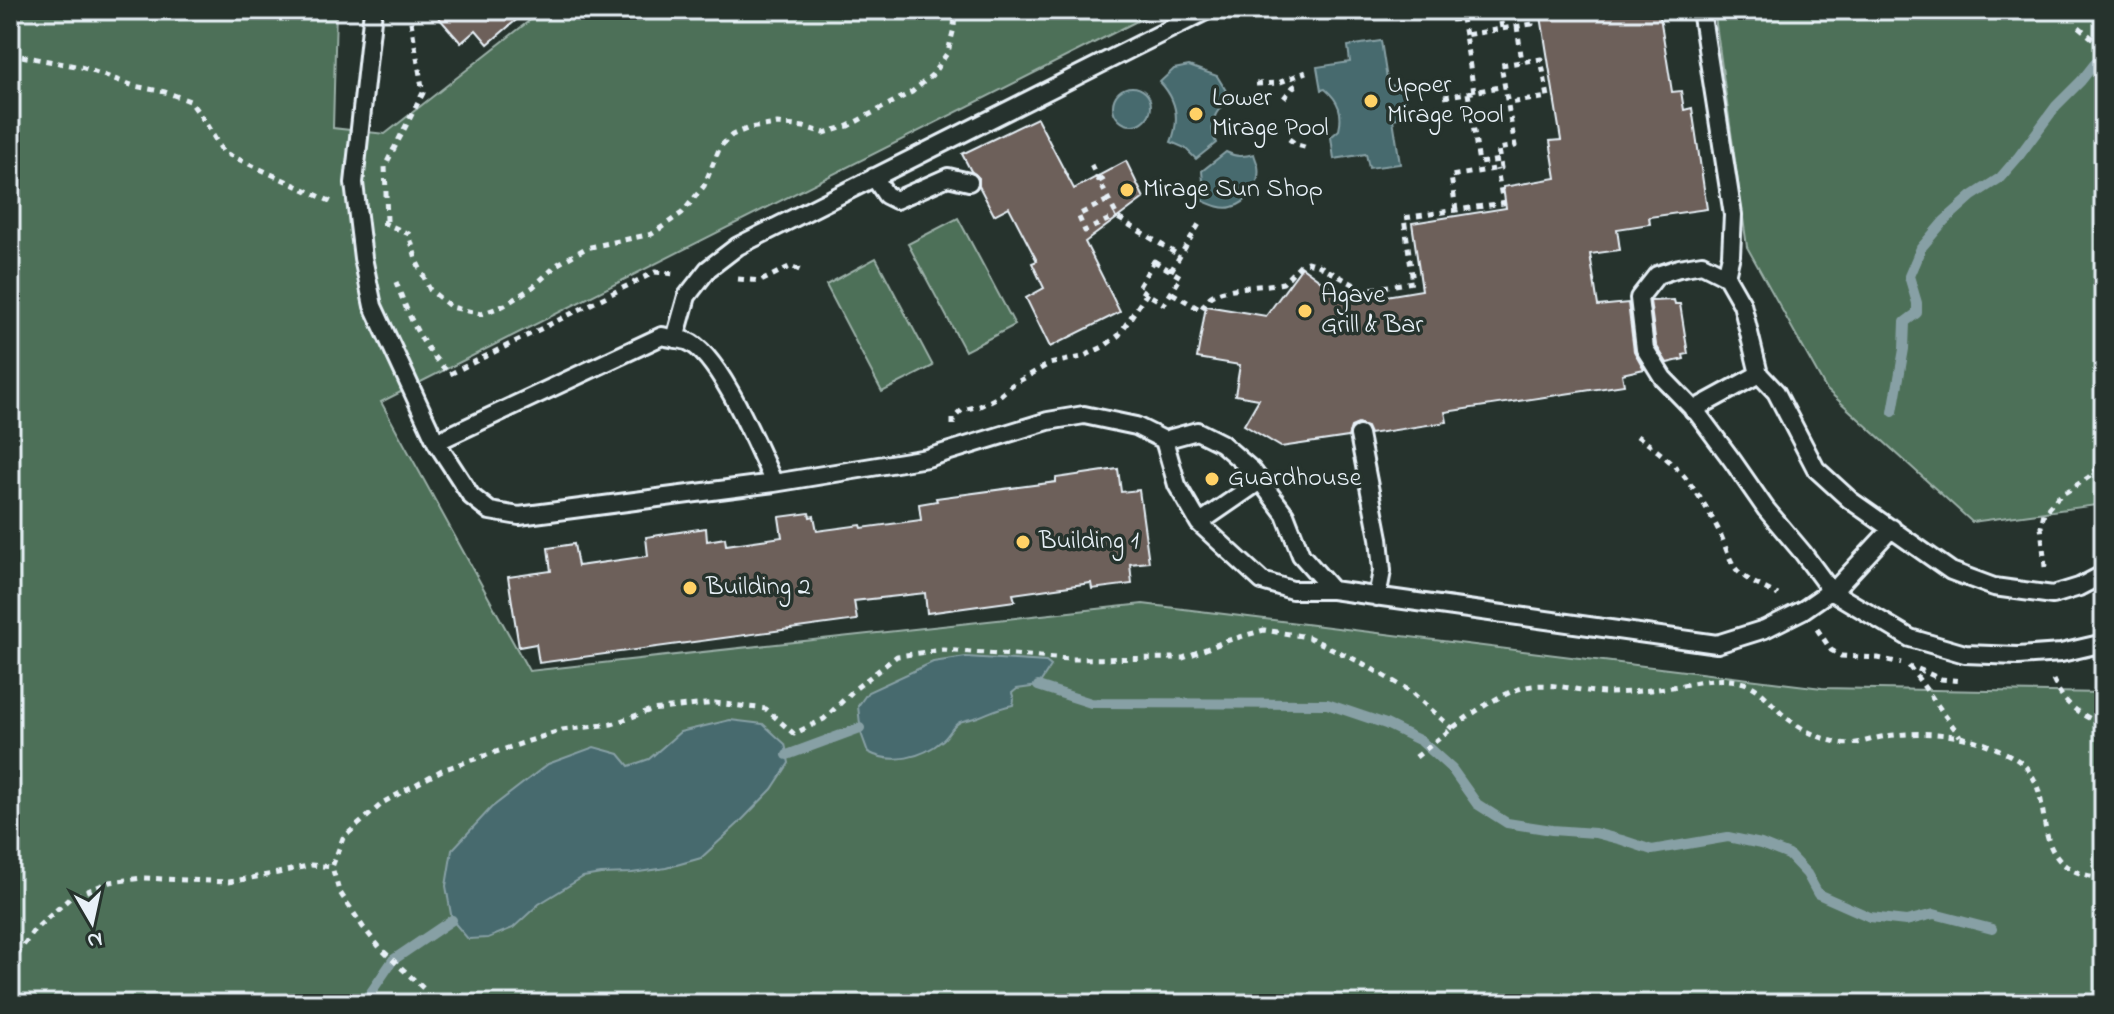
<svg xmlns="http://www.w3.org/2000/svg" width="2114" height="1014" viewBox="0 0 2114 1014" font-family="'Indie Flower',sans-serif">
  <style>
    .green { fill: #4e6f59; stroke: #9bb0a8; stroke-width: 2 }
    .water { fill: #476a6e; stroke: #87a0a5; stroke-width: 2 }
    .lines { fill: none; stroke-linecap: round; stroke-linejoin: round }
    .stream { stroke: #87a0a5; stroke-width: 10 }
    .building { fill: #6d605a; stroke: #e8f1f8; stroke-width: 2 }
    .service-casing { stroke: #e8f1f8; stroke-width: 22 }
    .path { stroke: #e8f1f8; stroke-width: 5; stroke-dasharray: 6 6; stroke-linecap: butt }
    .service { stroke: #26332d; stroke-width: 16 }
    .poi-dot { fill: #ffd166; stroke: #26332d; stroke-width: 3 }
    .labels { text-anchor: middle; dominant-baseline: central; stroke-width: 7; stroke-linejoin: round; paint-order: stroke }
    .poi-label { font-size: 26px; fill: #e8f1f8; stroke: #26332d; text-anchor: start }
  </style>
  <rect width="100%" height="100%" fill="#26332d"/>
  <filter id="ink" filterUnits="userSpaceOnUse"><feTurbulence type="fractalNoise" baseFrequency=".0125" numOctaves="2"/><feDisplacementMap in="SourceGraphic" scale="16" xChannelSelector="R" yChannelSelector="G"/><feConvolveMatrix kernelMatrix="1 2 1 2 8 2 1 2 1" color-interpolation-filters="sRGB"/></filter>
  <g filter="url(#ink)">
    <path class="green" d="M10,10h326l-3,118 52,6 158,-124h616l-778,392 148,269 614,-67 679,84 282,5v311h-2094z
      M1714,10h390v494l-132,18 -146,-133 -79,-142z
      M958,218l57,107 -50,26 -57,-107z
      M876,258l57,108 -51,26 -56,-107z"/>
    <path class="water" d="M1381,41l7,45 15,-2 5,32 -15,3 7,45 -31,4 -3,-14 -32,5 -3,-22 8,-7c4,-17 0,-29 -14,-41l-4,1 -4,-23 33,-5 -2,-16z
      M1189,66l28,10 14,23c-17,11 -23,25 -15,44l-20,16 -11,-11 -14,-6c9,-22 6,-42 -11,-60l14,-13z
      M1113 106a19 19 0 1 1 38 0a19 19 0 1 1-38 0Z
      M1226,152c10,5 17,5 28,2 1,4 3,8 4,12 3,17 -9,37 -26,41 -10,3 -22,-3 -31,-7l3,-8 -2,-21z
      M966,657l80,5 5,4 -13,20 -21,3 -5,4 2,6 -1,6c-16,3 -22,7 -35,12 -6,2 -13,3 -18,5 -8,4 -11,13 -17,18 -21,18 -51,25 -75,12l-7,-19 -3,-27 10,-14 65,-30z
      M730,720l33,4 22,20 4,19 -17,26 -33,34 -38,35 -35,10 -34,5 -31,1 -18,3 -44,27 -26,24 -25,10 -20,1 -16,-19 -6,-34 6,-36 39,-42 57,-44 46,-17 25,7 10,12 20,-7 31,-27z"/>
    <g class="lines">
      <path class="stream" d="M1893,412l11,-63 1,-27 12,-9v-10l-8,-27 12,-28 23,-27 28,-25 28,-18 19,-22 37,-50 25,-25 23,-29
        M1038,686l53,17 236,1 59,20 35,17 31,28 25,35 30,19 45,7 43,3 27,7 30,10 76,-13 33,7 28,11 18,19 11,20 52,23 36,4 28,-7 58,15
        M787,755l73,-27
        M363,1004l30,-44 59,-40"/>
    </g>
    <path class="building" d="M432,10h96l-40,34 -12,-14 -15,13z
      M1540,10h119l13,82 9,-1 3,19 8,-2 15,101 -58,8 1,7 -33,5 3,21 -30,4 8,52 30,-3 6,48 10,18 -22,5 2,11 -179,27 2,10 -77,12 -3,-7 -9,-3 -7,3 -3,10 -67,10 -37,-22 15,-26 -24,-4 5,-30 -43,-7 9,-52 60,10 36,-49 48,35 72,-12 -10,-67 94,-15 -3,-21 53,-9 -6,-37 11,-1z
      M1037,118l37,71 52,-28 18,37 -59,44 35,70 -70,35 -24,-49 18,-10 -12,-25 5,-2 -28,-54 -15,8 -15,-29v-8l-8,-7 -9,-17z
      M1674,300l1,4h5l8,50 -5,1 1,4 -17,4 -11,-18 -6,-44z
      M1118,469l3,23 18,-2 10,72 -19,2 2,20 -40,5 -1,-6 -78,11 2,7 -88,12 -2,-20 -71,8 3,19 -318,43 -3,-19 -17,3 -11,-70 43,-6 -3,-23 26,-4 4,22 70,-10 -2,-19 60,-9 1,13 18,-3 1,7 56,-8 -3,-20 30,-4 1,4 4,-1 3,15 44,-6 1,3 59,-8 -2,-16 18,-3 -1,-3 120,-16v-4z"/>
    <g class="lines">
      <g class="service-casing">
        <path id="service" d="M373,10l-19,173 9,75 10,48 63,136 35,54 19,15 29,5 255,-33 153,-25 121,-37 36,-6 52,11 28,14 33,-9 24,12 31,27 33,44 16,41 31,35
          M1701,10l32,205 -2,40 -5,21
          M874,177l12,18 10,5 52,-23 21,5
          M675,339l12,-43 21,-27 30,-23 470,-236
          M1693,410l66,-36
          M1359,435l20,103 3,33 -5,26
          M1164,440l13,45 22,38 63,58 30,9h40l385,54 48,-15 38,-19 36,-25 53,-57
          M436,442l226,-106c8,2 17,3 25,5 33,13 71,108 87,142
          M1199,523l61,-42
          M2104,574l-25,13 -26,8 -59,-8 -43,-16 -101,-71 -34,-31 -40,-77 -17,-18 -17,-70 -16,-28 -24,-12 -23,4 -22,7 -18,23 6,51 18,29 35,36 34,46 34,49 37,44 28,38 79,47 55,16 53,2 43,-3 43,-10"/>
      </g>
      <path class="path" d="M1499,10l3,18
        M1451,20l11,-1
        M1517,26l5,36
        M2079,27l25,21
        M1465,35l-3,-16 13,-3 -1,-6
        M10,54l71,13 53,19 31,6 25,9 15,21 18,30 109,50
        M1256,84l22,-1 28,-11
        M1474,92l-9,-57 67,-11 -2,-14
        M1468,93l11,70 21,-3
        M1444,97l62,-11
        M1284,98l9,-11 4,-2
        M1289,139l8,6 11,3
        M1091,165l27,53 62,38
        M1099,181l9,-5
        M1108,200l-30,15 7,16 31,-15
        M1456,210l-5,-34 50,-8 -3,-19 17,-3 -14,-81 40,-6 7,38 -39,6
        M387,221l-2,-55 38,-73 -14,-83
        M382,222l27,12 8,28 13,28 21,17 30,7 22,-8 30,-19 25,-23 28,-16 66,-14 30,-21 22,-27 16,-39 12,-12 17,-7 28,-4 27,3 20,6 24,-7 64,-34 20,-17 16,-23 6,-24 1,-18
        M1154,261l27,16 -17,27 -26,-16z
        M1171,271l28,-47
        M738,279l23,2 30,-15 13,6
        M396,282c13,35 26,66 54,92l205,-102 21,2
        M1172,293l29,17c3,-5 6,-12 12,-15 18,-9 49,-8 70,-12l18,-19 6,-2 11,3 46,25 49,-8 -9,-64 99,-15 -6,-34
        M953,425v-6l9,-9 18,-4 18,-9 14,-12 37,-21 33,-7 21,-10 16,-12 28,-42
        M1637,436c41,28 58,49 81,93 6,12 10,29 18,40 10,12 29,19 42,26
        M2045,567l-4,-41 3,-13 13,-15 32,-21 15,-17
        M1817,629l14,21 10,6 37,2 23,5
        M1909,666l51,70
        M1918,669l23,10 21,2
        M2053,680c12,26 26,34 51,45
        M1416,757c29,-23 71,-59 106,-69 28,-8 56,4 84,5 22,0 45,-3 66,-6 24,-4 48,-12 72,-4 15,4 26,19 37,30 17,15 36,25 59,30 15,3 27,-3 41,-6 45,-8 96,-3 135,22 50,32 -1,111 88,119
        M10,965l24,-35 36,-32 40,-16 33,-4 86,4 49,-9 33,-8 21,2
        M423,988l-42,-39 -18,-22 -24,-36 -7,-24 11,-29 41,-36 58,-32 120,-40 50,-6 39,-14 64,-7 51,6 28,25 30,-15 32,-31 41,-32 46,-6 126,9 114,-1 43,-17 38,-11 44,7 54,26 48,28 43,38"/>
      <use href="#service" class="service"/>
    </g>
  </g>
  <g class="poi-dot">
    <circle cx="1371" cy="101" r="8"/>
    <circle cx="1196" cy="114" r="8"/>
    <circle cx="1127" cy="190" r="8"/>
    <circle cx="1305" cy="311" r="8"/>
    <circle cx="1212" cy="479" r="8"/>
    <circle cx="1023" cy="542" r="8"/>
    <circle cx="690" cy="588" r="8"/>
  </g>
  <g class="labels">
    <g class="poi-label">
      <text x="1387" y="86">Upper<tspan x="1387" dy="30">Mirage Pool</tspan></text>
      <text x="1212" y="99">Lower<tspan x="1212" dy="30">Mirage Pool</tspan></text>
      <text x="1143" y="190">Mirage Sun Shop</text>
      <text x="1321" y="296">Agave<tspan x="1321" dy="30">Grill &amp; Bar</tspan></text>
      <text x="1228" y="479">Guardhouse</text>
      <text x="1039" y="542">Building 1</text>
      <text x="706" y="588">Building 2</text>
    </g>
  </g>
  <rect width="2114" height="1014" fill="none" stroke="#26332d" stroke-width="40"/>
  <rect x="20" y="20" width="2074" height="974" fill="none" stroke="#e8f1f8" stroke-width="3" filter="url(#ink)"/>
  <g transform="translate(92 922) rotate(171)" stroke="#26332d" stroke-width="6" paint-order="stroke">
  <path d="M0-6L14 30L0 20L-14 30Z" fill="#e8f1f8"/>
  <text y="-12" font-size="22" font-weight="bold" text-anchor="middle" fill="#e8f1f8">N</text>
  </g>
</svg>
